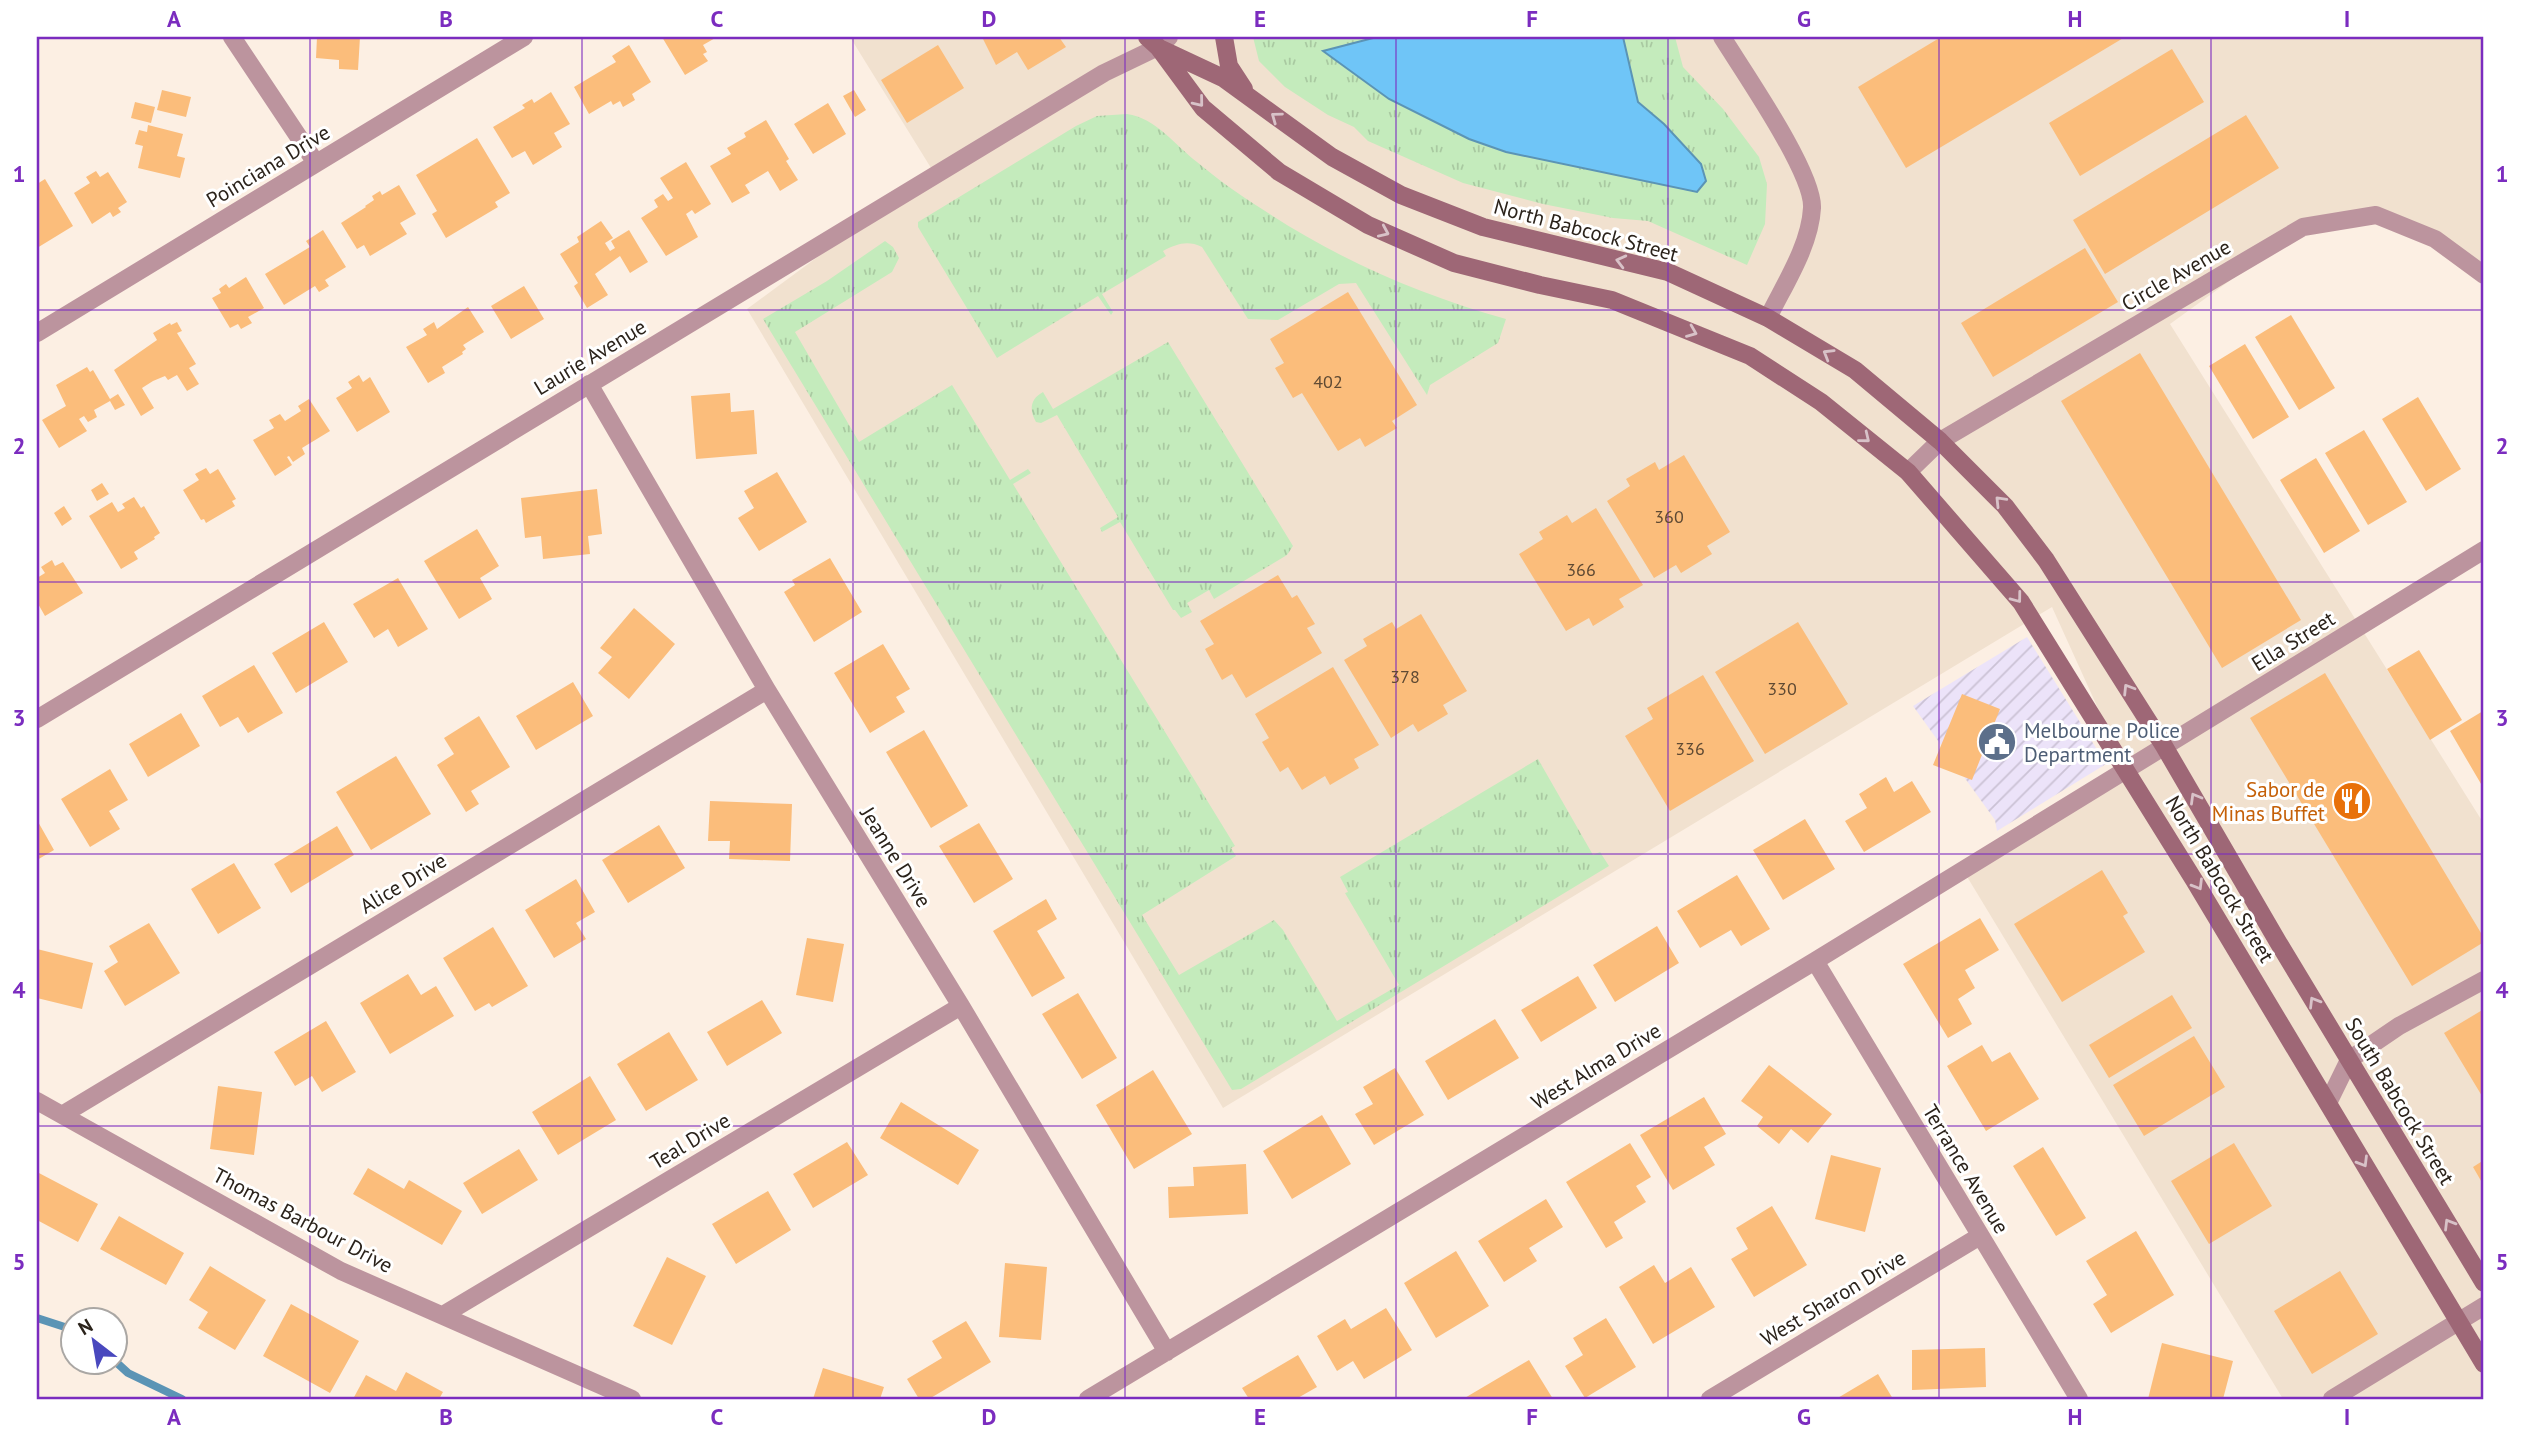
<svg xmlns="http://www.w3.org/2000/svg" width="2521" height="1436" viewBox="0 0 2521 1436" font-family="'PT Sans',sans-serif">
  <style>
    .commercial { fill: #f1e1cf }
    .industrial { fill: url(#industrial-furrows) }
    .grass { fill: url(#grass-tufts) }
    .water { fill: #6fc5f7; stroke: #5b94b5; stroke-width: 2 }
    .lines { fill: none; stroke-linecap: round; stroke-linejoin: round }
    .stream { stroke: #5b94b5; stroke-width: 8 }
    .building { fill: #fbbd7b }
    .street { stroke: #bc949e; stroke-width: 18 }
    .secondary { stroke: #9e6776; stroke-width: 18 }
    .oneway { stroke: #d8c2c8 }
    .grid { fill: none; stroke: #7b2cbf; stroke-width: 2; stroke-opacity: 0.55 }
    .labels { text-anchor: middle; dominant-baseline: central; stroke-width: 6; stroke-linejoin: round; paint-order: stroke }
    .number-label { font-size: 18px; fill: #5f4a33 }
    .street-label { font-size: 21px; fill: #2b231b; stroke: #fff }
    .service-label { font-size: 21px; fill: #4e5e75; stroke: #fff; text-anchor: start }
    .food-label { font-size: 21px; fill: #c56008; stroke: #fff; text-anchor: end }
    .neatline { fill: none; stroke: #7b2cbf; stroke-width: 2.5 }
    .grid-label { font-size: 23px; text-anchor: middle; font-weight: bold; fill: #7b2cbf }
  </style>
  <defs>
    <pattern id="industrial-furrows" width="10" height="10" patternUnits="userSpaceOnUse" patternTransform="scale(1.75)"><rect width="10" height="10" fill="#ece3f9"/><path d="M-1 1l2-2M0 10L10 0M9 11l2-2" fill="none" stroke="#cbc2d5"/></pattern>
    <pattern id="grass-tufts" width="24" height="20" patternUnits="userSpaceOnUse" patternTransform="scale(1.75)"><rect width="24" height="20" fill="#c4ebbc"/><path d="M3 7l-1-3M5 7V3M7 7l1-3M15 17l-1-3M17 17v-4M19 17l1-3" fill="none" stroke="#a9c9a1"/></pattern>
  </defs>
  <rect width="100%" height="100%" fill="#fcefe3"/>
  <path class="commercial" d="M850,37h1634v236l-108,-58 -72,12 -134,97 314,500v575h-201l-320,-529 163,-100 -74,-163 -829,501 -476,-799 137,-101 52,-32z"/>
  <path class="industrial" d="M2027,637l79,127 -109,67 -2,-11 -82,-114z"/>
  <path class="grass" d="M1253,37h124l-53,15 340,72 -26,-22 -15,-65h52l8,30 40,42 36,48 8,27 -2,40 -18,41 -99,-44 -35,-3 -70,-14 -80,-21 -95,-42 -14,-14 -26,-12 -43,-28 -26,-26z
    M1127,114c29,4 48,31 70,48 20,17 43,33 65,47 75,50 158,86 244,110l-8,24 -68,42 -3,10 -71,-112 -17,1 -61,36 -30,-1 -46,-72c-15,-7 -25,-3 -39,4l3,5 -64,38 11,18 -2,3 -13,-19 -101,62 -79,-131v-5l158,-96 21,-10z
    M885,241l8,6 6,11 -7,14 -97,60 64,110 93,-57 58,95 18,-11 3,4 -18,11 222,362 -4,2 5,8 -94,59 37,60 95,-55 9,10 54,91 62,-36 -54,-92 3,-1 -8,-15 198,-118 55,96 7,-3 9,14 -368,223 -9,1 -469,-771 64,-38z
    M1168,342l125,204 -6,9 -73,44 -5,-9 -22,13 5,9 -11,6 -6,-8h-2l-53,-88 -18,10 -2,-4 18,-11 -61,-102 -16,8 -5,-1c-7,-12 -6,-23 7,-30l10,17z"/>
  <path class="water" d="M1377,37h246l15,65 26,22 37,40 5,17 -9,11 -191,-40 -37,-13 -80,-40 -66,-48z"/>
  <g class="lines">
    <path class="stream" d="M37,1318l37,12
      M116,1362l12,11 54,26"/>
  </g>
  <path class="building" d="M317,37h43l-2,33 -19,-1v-9l-23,-2z
    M662,37h55l-14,8 4,7 -4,2 5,7 -23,14z
    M982,37h77l7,10 -38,23 -11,-18 -21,13z
    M1941,37h184l-219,131 -48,-81z
    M629,45l22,37 -19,12 3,6 -12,7 -3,-6 -7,4 -2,-4 -22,13 -15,-27 42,-25 -4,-6z
    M938,45l26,43 -57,35 -26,-43z
    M2172,49l32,53 -124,74 -31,-53z
    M162,90l29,7 -5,20 -29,-7z
    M854,90l12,20 -11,7 -12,-21z
    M551,92l19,32 -16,9 8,14 -29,18 -8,-14 -13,7 -19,-31 32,-19 -3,-3 10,-6 2,4z
    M135,102l20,5 -4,16 -20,-5z
    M828,103l18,31 -33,20 -19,-30z
    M2246,115l33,53 -174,106 -32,-54z
    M766,120l23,39 -3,2 12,19 -18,11 -12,-20 -23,14 5,8 -18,10 -22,-37 21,-12 -4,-6 19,-11 -2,-4z
    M148,125l35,9 -6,22 8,2 -5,20 -42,-10 5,-22 -8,-2 4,-14 8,2z
    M477,138l33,55 -15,9 3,5 -52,31 -14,-24 5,-3 -21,-36z
    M686,162l25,42 -16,10 -3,-4 -6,4 12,23 -32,19 -25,-38 17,-11 -4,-7 9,-6 5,7 5,-3 -13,-20z
    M96,171l4,6 8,-5 19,30 -9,6 3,4 -8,5 -3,-5 -18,12 -18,-31 16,-10 -4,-6z
    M45,179l28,47 -36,22v-64z
    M399,185l17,29 -16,9 7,11 -37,22 -6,-11 -7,4 -16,-26 25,-16 -1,-1 9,-6 -2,-4 8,-5 2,4z
    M601,221l12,17 -8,5 5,8 5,-3 -4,-7 18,-11 19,32 -18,11 -10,-17 -25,18 13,21 -21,13 -13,-22 4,-3 -18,-29 19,-12 -2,-5z
    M323,230l23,37 -21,13 4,6 -10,6 -4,-6 -31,19 -19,-31 45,-27 -4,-6z
    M2085,248l33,54 -125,75 -32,-54z
    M246,277l18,31 -16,9 4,6 -11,6 -3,-5 -8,4 -18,-30 9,-5 -2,-4 7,-5 3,4z
    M524,286l20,33 -33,20 -20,-33z
    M1348,292l69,113 -25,16 5,7 -32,19 -5,-9 -22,13 -36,-58 -9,5 -18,-30 9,-5 -14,-24z
    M468,307l16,25 -21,13 3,4 -4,3 1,2 -21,13 3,6 -17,10 -22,-36 21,-12 -4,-6 11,-7 3,7z
    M2291,315l44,73 -36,22 -44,-73z
    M177,322l5,9 -5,2 19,31 -7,4 10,16 -12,7 -10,-16 -9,5 -3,-4 -12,5 -11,7 12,20 -13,8 -27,-46 43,-30 -4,-7 17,-10 1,2z
    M2245,344l44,73 -36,22 -44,-73z
    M2140,353l161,267 -79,48 -161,-267z
    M87,367l3,5 3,-2 17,29 8,-5 7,11 -10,5 -5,-9 -16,9 3,7 -9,5 -4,-6 -5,3 8,12 -28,17 -17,-28 24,-14 -10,-21z
    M359,375l4,7 7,-5 20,35 -33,20 -21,-34 16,-10 -4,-6z
    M730,393l1,19 23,-2 3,44 -61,5 -5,-63z
    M2418,397l43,72 -35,22 -44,-72z
    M309,399l21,32 -28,17 3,6 -12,8 -4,-6 -2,1 5,8 -17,11 -22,-36 21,-12 -5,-8 11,-6 5,7 16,-10 -3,-5z
    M2364,430l43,72 -39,23 -43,-72z
    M1684,455l46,77 -23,14 5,8 -31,19 -5,-8 -22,13 -47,-77 23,-15 -4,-7 29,-17 4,8z
    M2316,458l44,73 -36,22 -44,-73z
    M206,468l4,6 8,-5 18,30 -4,2 3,5 -29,17 -2,-4 -3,1 -18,-30 16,-10 -4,-6z
    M777,472l30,50 -48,29 -21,-33 16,-10 -10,-17z
    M102,483l7,11 -12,7 -6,-11z
    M597,489l5,45 -14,2 2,18 -47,5 -2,-23 -16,2 -4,-40z
    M134,497l7,11 3,-2 16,27 -6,4 1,2 -21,13 4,7 -17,10 -32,-53 23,-14 6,10 7,-4 -3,-4z
    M64,506l8,13 -10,7 -8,-13z
    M1596,508l47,77 -24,14 5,8 -31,19 -4,-8 -23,13 -47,-77 24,-15 -4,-7 28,-17 5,8z
    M477,529l22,37 -19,12 12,21 -33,20 -35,-58z
    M830,558l32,54 -48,30 -30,-50 11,-7 -3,-5z
    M52,560l3,6 8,-4 20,31 -38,23 -8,-14v-24l8,-5 -4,-6z
    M1278,575l14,23 5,-3 18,29 -8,4 15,25 -76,45 -14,-24 -10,6 -17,-31 9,-5 -14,-23z
    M398,578l30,51 -30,18 -10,-18 -14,9 -21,-34z
    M634,608l41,36 -46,55 -31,-26 14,-16 -12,-9z
    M1421,614l46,77 -24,14 5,9 -30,18 -5,-8 -22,14 -47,-78 23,-14 -4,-7 29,-17 4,7z
    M324,622l24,40 -52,31 -24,-40z
    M1798,622l50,82 -83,50 -50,-82z
    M883,644l27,45 -14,8 9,15 -35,21 -36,-60z
    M2419,650l43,70 -32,20 -43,-71z
    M254,665l29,48 -35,20 -10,-16 -18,10 -18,-31z
    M1333,667l46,78 -25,14 5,9 -29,17 -5,-9 -23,14 -14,-23 -8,5 -18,-30 7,-4 -14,-24z
    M2325,673l159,265v4l-72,44 -162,-268z
    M1703,675l51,86 -84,50 -45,-75 28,-17 -6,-11z
    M573,682l20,34 -57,34 -20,-34z
    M1962,694l38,15 -28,71 -39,-15z
    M2483,711l1,3v75l-34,-58z
    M181,713l19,33 -52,31 -19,-33z
    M479,716l31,51 -39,24 8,13 -13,8 -29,-47 17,-11 -10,-16z
    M924,730l44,76 -37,22 -45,-76z
    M396,756l35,58 -60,36 -35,-58z
    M110,769l18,31 -19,11 11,18 -30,18 -29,-48z
    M1886,777l8,15 18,-11 19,31 -67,40 -19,-31 22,-13 -8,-14z
    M710,801l82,3 -2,57 -61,-2 1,-18h-22z
    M1805,819l30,50 -52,31 -30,-50z
    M37,820l17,30 -17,10z
    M979,823l34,56 -39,24 -35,-57z
    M659,825l26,43 -57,35 -26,-43z
    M337,826l17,29 -63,38 -17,-29z
    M234,863l27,45 -43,26 -27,-45z
    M2102,870l26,43 -5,3 22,36 -83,50 -48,-78z
    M1737,875l33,54 -29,17 -10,-16 -31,18 -23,-37z
    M576,879l19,33 -19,11 10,16 -32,19 -29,-48z
    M1046,899l11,20 -20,12 28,47 -33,19 -39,-66z
    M1980,918l19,32 -34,20 10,18 -17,11 14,25 -24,14 -45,-74z
    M149,923l31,50 -55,33 -21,-35 14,-9 -9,-16z
    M1657,926l22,37 -64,39 -22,-37z
    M493,927l35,59 -36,21 -3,-4 -14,8 -32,-53z
    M807,938l37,6 -11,58 -37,-7z
    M37,949l56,14 -11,46 -45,-11z
    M408,974l13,21 15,-9 18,30 -64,38 -30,-51z
    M1578,976l19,32 -56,34 -20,-32z
    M1078,993l39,65 -35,21 -40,-65z
    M2172,995l20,33 -83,50 -20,-33z
    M762,1000l20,33 -55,33 -20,-34z
    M2484,1009v86l-2,1 -38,-63z
    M1495,1019l24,39 -71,42 -23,-39z
    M326,1021l30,51 -34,20 -10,-16 -17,10 -21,-34z
    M669,1032l29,48 -52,31 -29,-47z
    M2194,1036l31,51 -81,49 -31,-51z
    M1982,1045l10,17 18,-10 29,47 -53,32 -39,-65z
    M1769,1065l63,49 -24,29 -17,-14 -12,15 -22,-18 6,-9 -22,-16z
    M1395,1068l29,47 -50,30 -19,-31 18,-10 -10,-17z
    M1153,1070l39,64 -58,35 -38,-64z
    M590,1076l26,44 -58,35 -26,-43z
    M218,1086l44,6 -8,63 -44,-6z
    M1704,1097l22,37 -22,13 11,18 -42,25 -33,-55z
    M901,1102l78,48 -21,35 -78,-47z
    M1322,1115l29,49 -59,35 -29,-48z
    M847,1142l21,33 -55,33 -20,-34z
    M1630,1143l21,34 -15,9 10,16 -32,20 9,16 -17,10 -40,-66z
    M2234,1143l38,63 -63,38 -38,-63z
    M2043,1147l43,71 -30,18 -43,-70z
    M519,1149l19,31 -56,34 -19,-31z
    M1831,1155l50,13 -16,64 -50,-13z
    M2484,1160v26l-11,-19z
    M1246,1164l2,50 -79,4 -1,-31 26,-1 -1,-19z
    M368,1168l36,21 5,-9 53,31 -20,34 -89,-51z
    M37,1172l61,32 -20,38 -41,-22z
    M768,1191l23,39 -55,34 -24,-40z
    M1546,1199l17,28 -34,21 8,13 -33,21 -26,-41z
    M1772,1206l35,59 -53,32 -23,-38 17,-10 -12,-21z
    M119,1216l65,37 -18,32 -66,-36z
    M2136,1231l38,64 -63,38 -18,-29 14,-9 -21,-34z
    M1456,1251l33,55 -53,32 -32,-55z
    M667,1257l39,19 -34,69 -39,-19z
    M1005,1263l42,4 -6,73 -42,-3z
    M1654,1265l11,18 26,-16 24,40 -62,37 -34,-57z
    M210,1266l56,34 -31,50 -37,-22 10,-16 -19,-12z
    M2340,1271l38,63 -66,40 -38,-63z
    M291,1304l68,37 -29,52 -67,-37z
    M1386,1308l26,42 -48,29 -11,-18 -16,10 -20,-35 28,-17 6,10z
    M1606,1318l30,49 -51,31 -20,-32 18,-11 -10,-17z
    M966,1321l25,41 -62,37h-10l-12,-20 35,-21 -10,-17z
    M2162,1343l71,18 -10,38h-75z
    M1985,1348l1,39 -74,3v-40z
    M1298,1355l19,32 -21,12h-47l-7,-11z
    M1529,1360l24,39h-90z
    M823,1368l61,19 -4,12h-67z
    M406,1372l37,20 -4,7h-86l13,-24 30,16z
    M1878,1374l15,25h-57z"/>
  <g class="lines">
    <path class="street" d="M232,37l84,126
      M1722,37c21,34 92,136 90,171 -2,38 -28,77 -44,110
      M37,333l487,-296
      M589,384l178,306 194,316 206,346
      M1908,472l32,-31 363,-214 73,-12 59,24 49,36
      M37,719l1067,-646 54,-26 11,-10
      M1815,961l264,438
      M37,1101l304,170 291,128
      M2328,1103l21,-43 50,-34 85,-46
      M62,1115l705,-425
      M443,1315l518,-309
      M1088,1399l727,-438 669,-411
      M1710,1399l270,-163
      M2332,1399l152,-93"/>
    <path class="secondary" d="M1147,37l11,10 45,61 76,64 89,53 86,38 86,22 72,15 138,56 71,46 87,70 113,130 173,278 290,484
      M1224,37l5,29 15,23
      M1161,49l62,29 109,79 69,38 82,32 185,45 100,46 87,52 85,71 65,65 41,54 118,186 114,196 206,341"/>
  </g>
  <defs><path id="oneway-chevron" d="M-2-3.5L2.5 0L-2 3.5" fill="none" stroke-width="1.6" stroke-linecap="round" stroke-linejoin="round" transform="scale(1.75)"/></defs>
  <g class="oneway">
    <use href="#oneway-chevron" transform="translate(1199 102) rotate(51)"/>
    <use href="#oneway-chevron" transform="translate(1276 117) rotate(-144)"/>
    <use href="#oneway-chevron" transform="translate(1384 232) rotate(24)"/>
    <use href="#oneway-chevron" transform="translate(1621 261) rotate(-166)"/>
    <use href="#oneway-chevron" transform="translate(1692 332) rotate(22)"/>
    <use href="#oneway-chevron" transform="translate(1828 354) rotate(-149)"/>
    <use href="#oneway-chevron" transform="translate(1865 438) rotate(39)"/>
    <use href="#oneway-chevron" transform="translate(2000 501) rotate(-134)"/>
    <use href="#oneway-chevron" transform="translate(2017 598) rotate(53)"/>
    <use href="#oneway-chevron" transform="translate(2128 689) rotate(-122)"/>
    <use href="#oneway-chevron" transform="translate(2195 798) rotate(-120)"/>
    <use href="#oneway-chevron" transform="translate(2198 885) rotate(59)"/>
    <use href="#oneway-chevron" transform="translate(2314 1002) rotate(-121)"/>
    <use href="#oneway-chevron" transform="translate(2363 1162) rotate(59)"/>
    <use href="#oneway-chevron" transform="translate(2449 1224) rotate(-121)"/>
  </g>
  <path class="grid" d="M310,37v1362M582,37v1362M853,37v1362M1125,37v1362M1396,37v1362M1668,37v1362M1939,37v1362M2211,37v1362M37,310h2447M37,582h2447M37,854h2447M37,1126h2447"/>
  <defs>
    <g id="civic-disc" transform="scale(2.0125)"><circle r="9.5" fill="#5c6f8a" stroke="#fff"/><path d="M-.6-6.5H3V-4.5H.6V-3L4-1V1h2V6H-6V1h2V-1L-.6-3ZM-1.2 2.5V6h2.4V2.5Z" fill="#fff"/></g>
    <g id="restaurant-disc" transform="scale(2.0125)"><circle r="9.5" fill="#e8710a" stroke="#fff"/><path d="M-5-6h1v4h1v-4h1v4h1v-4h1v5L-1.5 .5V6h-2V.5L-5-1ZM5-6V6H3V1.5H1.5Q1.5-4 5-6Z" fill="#fff"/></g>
  </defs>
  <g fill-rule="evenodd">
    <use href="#civic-disc" x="1997" y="742"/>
    <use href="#restaurant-disc" x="2352" y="801"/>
  </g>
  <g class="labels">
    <g class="number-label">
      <text x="1328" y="381">402</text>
      <text x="1669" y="516">360</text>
      <text x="1581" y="569">366</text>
      <text x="1405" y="676">378</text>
      <text x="1782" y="688">330</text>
      <text x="1690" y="748">336</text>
    </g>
    <g class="street-label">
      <text transform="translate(268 166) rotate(-31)">Poinciana Drive</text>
      <text transform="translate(1586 230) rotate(15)">North Babcock Street</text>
      <text transform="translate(2176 275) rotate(-30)">Circle Avenue</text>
      <text transform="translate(590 357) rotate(-31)">Laurie Avenue</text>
      <text transform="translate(2293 641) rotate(-32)">Ella Street</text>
      <text transform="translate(896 857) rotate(58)">Jeanne Drive</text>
      <text transform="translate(2220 879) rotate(59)">North Babcock Street</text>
      <text transform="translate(403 883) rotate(-31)">Alice Drive</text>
      <text transform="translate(1596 1066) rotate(-31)">West Alma Drive</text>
      <text transform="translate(2400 1101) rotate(59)">South Babcock Street</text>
      <text transform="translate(690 1141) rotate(-31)">Teal Drive</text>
      <text transform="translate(1966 1169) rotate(59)">Terrance Avenue</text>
      <text transform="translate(303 1220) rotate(28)">Thomas Barbour Drive</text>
      <text transform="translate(1833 1298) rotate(-31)">West Sharon Drive</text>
    </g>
    <g class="service-label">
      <text x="2024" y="730">Melbourne Police<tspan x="2024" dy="24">Department</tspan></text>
    </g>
    <g class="food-label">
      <text x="2325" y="789">Sabor de<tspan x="2325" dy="24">Minas Buffet</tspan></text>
    </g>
  </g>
  <rect width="2521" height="1436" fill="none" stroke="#ffffff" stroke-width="77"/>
  <g transform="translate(94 1341) rotate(329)"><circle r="33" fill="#ffffff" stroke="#aaa7a4" stroke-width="2"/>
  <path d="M0-5L12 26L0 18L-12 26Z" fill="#4948be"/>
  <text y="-10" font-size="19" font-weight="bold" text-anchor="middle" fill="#2b231b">N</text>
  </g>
  <rect x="38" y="38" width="2444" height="1360" class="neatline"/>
  <g class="grid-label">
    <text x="174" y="27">A</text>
    <text x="446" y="27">B</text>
    <text x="717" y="27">C</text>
    <text x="989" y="27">D</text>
    <text x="1260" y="27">E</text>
    <text x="1532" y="27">F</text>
    <text x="1804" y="27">G</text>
    <text x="2075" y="27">H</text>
    <text x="2347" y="27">I</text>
    <text x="19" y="182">1</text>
    <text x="2502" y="182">1</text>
    <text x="19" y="454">2</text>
    <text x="2502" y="454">2</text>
    <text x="19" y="726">3</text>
    <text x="2502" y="726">3</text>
    <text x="19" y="998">4</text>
    <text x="2502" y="998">4</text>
    <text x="19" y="1270">5</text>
    <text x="2502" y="1270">5</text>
    <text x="174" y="1425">A</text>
    <text x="446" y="1425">B</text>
    <text x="717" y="1425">C</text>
    <text x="989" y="1425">D</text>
    <text x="1260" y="1425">E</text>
    <text x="1532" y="1425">F</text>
    <text x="1804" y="1425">G</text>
    <text x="2075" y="1425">H</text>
    <text x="2347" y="1425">I</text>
  </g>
</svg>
